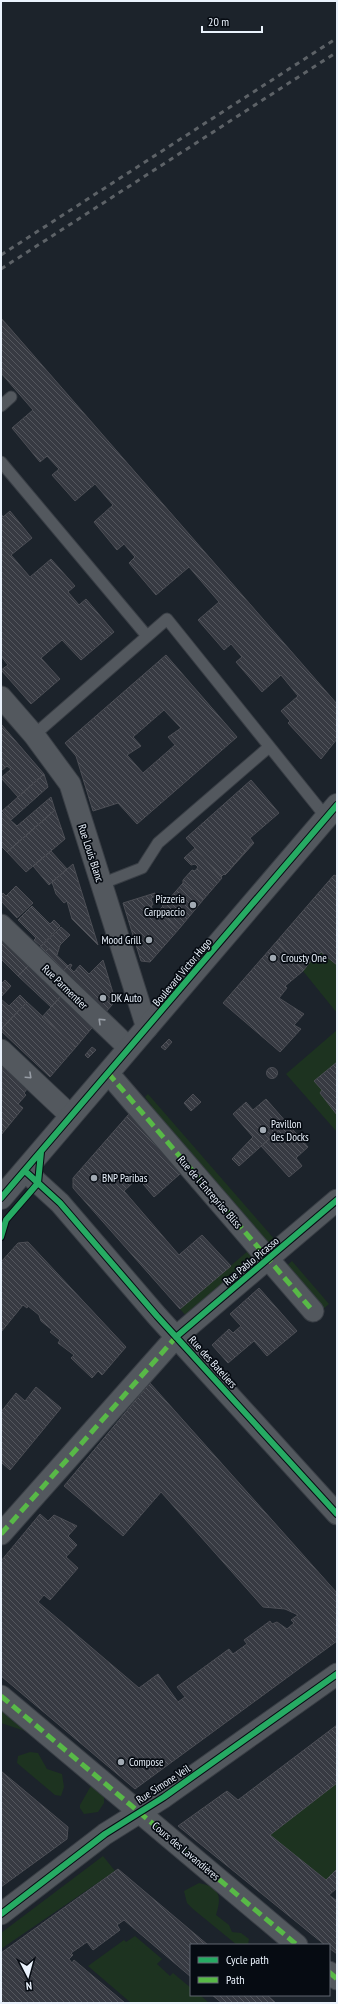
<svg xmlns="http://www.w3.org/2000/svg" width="338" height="2004" viewBox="0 0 338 2004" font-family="'PT Sans Narrow',sans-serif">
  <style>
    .grass { fill: #1d3320 }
    .building { fill: url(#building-back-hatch); stroke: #4c4e55; fill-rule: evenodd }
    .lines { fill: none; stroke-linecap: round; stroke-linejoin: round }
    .lane-casing { stroke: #393e45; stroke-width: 13 }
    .street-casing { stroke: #393e45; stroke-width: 23 }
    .secondary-casing { stroke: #393e45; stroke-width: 24 }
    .lane { stroke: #53585e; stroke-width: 11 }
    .street { stroke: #53585e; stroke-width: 21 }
    .secondary { stroke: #53585e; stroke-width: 22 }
    .rail { stroke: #5d6267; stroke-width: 3; stroke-dasharray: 5 5; stroke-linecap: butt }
    .quiet { stroke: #58b947; stroke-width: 5; stroke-dasharray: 10 5; stroke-linecap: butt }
    .cycleway-casing { stroke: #060b12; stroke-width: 8 }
    .cycleway { stroke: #26ab63; stroke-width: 6 }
    .oneway { stroke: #979da5 }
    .poi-dot { fill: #a2aab3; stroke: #060b12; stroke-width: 1.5 }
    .labels { text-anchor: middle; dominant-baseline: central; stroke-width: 3.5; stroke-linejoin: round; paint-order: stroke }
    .street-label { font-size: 11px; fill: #eaf2fc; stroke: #060b12 }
    .poi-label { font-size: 11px; fill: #eaf2fc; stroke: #060b12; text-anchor: start }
  </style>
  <defs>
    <pattern id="building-back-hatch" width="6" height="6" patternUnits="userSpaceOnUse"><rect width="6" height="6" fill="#373a42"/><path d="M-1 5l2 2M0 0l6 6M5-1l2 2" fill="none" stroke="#54575e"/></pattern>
  </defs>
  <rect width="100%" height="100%" fill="#1c232b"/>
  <path class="grass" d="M321,952l16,13v48l-34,-42 11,-14 2,1z
    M337,1030v32l-22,19 7,9 -2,3 17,22v17l-51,-58z
    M148,1094l128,147 -8,7 -116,-135v-7l-7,-9z
    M248,1251l6,8 -67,58 -7,-8z
    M292,1261l37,43 -7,6 -38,-42z
    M1,1708l30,25 -30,-10z
    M30,1752l8,1 9,16 15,5 2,13 -3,9 -6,-1 -38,-32 1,-7z
    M337,1783v86l-11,11 -56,-45z
    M92,1784l12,7v12l-6,9 -14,2 -4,-6v-3z
    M103,1856l12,15 -114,78v-16z
    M199,1883c21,4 23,13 17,32l13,10 3,7 9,1 8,6 -1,6h-11l-44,-36 -6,-6 -3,-12z
    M135,1936l27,23 -5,5 13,12 3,-3 18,15v7h9l9,8h-78l-43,-37 36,-26 2,2z"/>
  <path class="building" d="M1,318l336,386v35l-16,20 -33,-36 2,-2 -9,-10 17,-15 -17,-21 -19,17 -26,-30 6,-5 -11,-13 -7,6 -26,-30 21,-18 -30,-35 -33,28 -27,-32 6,-6 -11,-13 -7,6 -23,-28 19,-17 -18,-21 -20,17 -23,-26 7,-6 -12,-13 -7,6 -28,-34 21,-18 -32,-37z
    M10,511l22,27 -21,17 19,22 21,-18 24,27 -7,6 11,13 7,-6 28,33 -33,28 -19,-20 -21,18 19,21 -29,25 -30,-34 7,-5 -7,-9v-142l2,3z
    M166,655l71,82 -100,87 -19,-21 -25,8 -17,-55 -11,-13zM164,710l17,18 -13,9 7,8 -32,28 -16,-18 14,-9 -8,-9z
    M1,724l43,50 -26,23 -17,-19 10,-9 -4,-3 -6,5z
    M44,774l4,13 -37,33 -9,-9z
    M251,780l28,33 -29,25 3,4 -28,33 -1,-1 -3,3 -35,-39z
    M51,797l4,13 -48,42 -6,-6v-34l16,14z
    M55,810l10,29 -39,33 -19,-20z
    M253,842l1,1 -29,32z
    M195,848l27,30 -19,22 -20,-17v-3l9,-10 3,1 3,-4 -3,-3 -4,1 -7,-7z
    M51,851l16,18 -18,16 -16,-19z
    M73,864l25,81 -26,-26 -5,-18 -3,2 -8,-9 -4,-12z
    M334,875l2,1 1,-1v90l-16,-13 -5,6 -2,-1 -11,14 -26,-30z
    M183,883l20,17 -24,29 -21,-18 5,-5 -2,-3v-2l5,-5 3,3z
    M16,886l17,17 -16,15 -16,-17v-5l2,-3 3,3z
    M155,893l1,3 -5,2 2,7h-2l4,12 4,-5 20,17 -29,33 -9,-1 -18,-58z
    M32,906l18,18 4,-4 6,6 -19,20 -7,-6 2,-2 -18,-18z
    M61,927l9,8 -10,10 -3,10 -8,-7 -9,9 -5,-5z
    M1,938l28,27 -11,11 -17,-17z
    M277,941l26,30 -18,15 2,2 -8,10 25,16 -10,11 7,4 -21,23 -57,-49z
    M49,948l19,18 -9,9 -19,-18z
    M103,960l11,36 -2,9 -8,9 -45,-39 11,-11 2,1 -2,3 4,4 6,-7 9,9z
    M29,965l32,31 -10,11 -33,-31z
    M5,980l6,6 -10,11v-13z
    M20,995l7,7 -26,27v-30l8,7z
    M61,996l35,27 -20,24 -34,-30z
    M27,1002l49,45 -26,30 -49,-46v-2z
    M169,1039l3,3 -7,8 -4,-3z
    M92,1047l4,3 -8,8 -3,-3z
    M337,1062v53l-17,-22 2,-3 -8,-9z
    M2,1065l25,24 -3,4 2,2 -8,9 5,4 -22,27z
    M266.5 1073a5.5 5.5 0 1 1 11 0a5.5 5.5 0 1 1-11 0Z
    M193,1094l8,8 -10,9 -7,-8z
    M266,1099l21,24 -48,43 -7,-7 21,-22 -20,-23 13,-12 7,8z
    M129,1114l52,59 -27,24 -16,-19 -14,13 55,64 23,-20 29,31 -51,43 -107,-121v-10z
    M287,1123l21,24 -12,11 6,8 -13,11 -28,-31z
    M28,1242l98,105 -24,28 -4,-4 -6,7 -21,-20 3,-3 -16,-12 2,-3 -10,-8 2,-2 -11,-9 -2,-6 -11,-9 -1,2 -4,-3 -22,27v-70l17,-19z
    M259,1288l38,43 -30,25 -13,-15 -26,22 -16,-18 17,-16 4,4 8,-7 -11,-12z
    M150,1383l187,210v48l-202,148 -134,-113v-115l39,-47 8,7 6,-6 23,11 -9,10 9,9 -11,12 12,11 -28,32 -6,-5 -6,7 101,86 19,-14 20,28 7,-5 -8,-10 52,-38 4,5 14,-10 -3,-4 26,-19 2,3 5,-2 10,7 7,-6 -3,-3 7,-5 -13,-6 -22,-2 -102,-115 -38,44 -59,-50z
    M36,1387l25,21 -51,62 -9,-8v-50l15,-19 9,8z
    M337,1725v58l-67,52 56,45 11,-11v19l-8,7 8,6v53l-8,-6v-3h-4l-147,-119 49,-35 11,9z
    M1,1771l67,56 -1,12 -66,48z
    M118,1869l90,76h-17v32l-67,-57 -7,5 3,5 -27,20 -6,-8 -16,11 2,2 -4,4 3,4 2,-3 51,43h-124v-50z
    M212,1995h55l9,8h-54z"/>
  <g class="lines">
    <g class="lane-casing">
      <path id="lane" d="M1,406l10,-9
        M1,462l146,174
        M34,735l133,-116 159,198
        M101,884l41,-16 16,-25 111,-96"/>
    </g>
    <g class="street-casing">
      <path id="street" d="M1,697l33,38 36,49 77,244
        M1,925l128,123
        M1,1050l70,66
        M108,1073l205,238
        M25,1171l35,32 97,113 180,198
        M1,1534l175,-197 161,-137
        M1,1696l296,249
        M1,1914l104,-80 59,-37 173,-123
        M329,1972l8,7"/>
    </g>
    <g class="secondary-casing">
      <path id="secondary" d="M1,1198l336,-393"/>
    </g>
    <use href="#lane" class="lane"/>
    <use href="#street" class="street"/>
    <use href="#secondary" class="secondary"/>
    <path class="rail" d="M1,255l336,-217
      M1,269l336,-217"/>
    <path class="quiet" d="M108,1073l205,238
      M1,1534l175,-197
      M1,1696l296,249
      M329,1972l8,7"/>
    <g class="cycleway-casing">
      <path id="cycleway" d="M25,1171l35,32 97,113 180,198
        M1,1198l336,-393
        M1,1237l5,-17 32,-37 3,-31
        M176,1337l161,-137
        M1,1914l104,-80 59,-37 173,-123"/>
    </g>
    <use href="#cycleway" class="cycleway"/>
  </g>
  <defs><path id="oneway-chevron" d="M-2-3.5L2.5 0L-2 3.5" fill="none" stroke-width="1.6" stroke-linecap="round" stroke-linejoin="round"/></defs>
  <g class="oneway">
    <use href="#oneway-chevron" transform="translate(101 1021) rotate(-136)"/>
    <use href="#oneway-chevron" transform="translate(29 1076) rotate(43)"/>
  </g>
  <g class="poi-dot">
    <circle cx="193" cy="905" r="4"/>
    <circle cx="149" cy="940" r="4"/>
    <circle cx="273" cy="958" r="4"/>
    <circle cx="103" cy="998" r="4"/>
    <circle cx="263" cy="1130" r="4"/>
    <circle cx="94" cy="1178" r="4"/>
    <circle cx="121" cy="1762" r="4"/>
  </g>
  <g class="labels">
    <g class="street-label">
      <text transform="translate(91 853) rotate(72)">Rue Louis Blanc</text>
      <text transform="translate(182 972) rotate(-50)">Boulevard Victor Hugo</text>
      <text transform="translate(65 987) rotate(44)">Rue Parmentier</text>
      <text transform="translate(210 1192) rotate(49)">Rue de l'Entreprise Bliss</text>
      <text transform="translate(251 1261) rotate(-40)">Rue Pablo Picasso</text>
      <text transform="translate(213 1362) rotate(48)">Rue des Bateliers</text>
      <text transform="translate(163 1784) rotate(-33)">Rue Simone Veil</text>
      <text transform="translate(186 1851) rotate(40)">Cours des Lavandières</text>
    </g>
    <g class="poi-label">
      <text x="185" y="899" text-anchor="end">Pizzeria<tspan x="185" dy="13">Carppaccio</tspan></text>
      <text x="141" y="940" text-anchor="end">Mood Grill</text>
      <text x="281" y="958">Crousty One</text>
      <text x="111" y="998">DK Auto</text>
      <text x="271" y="1124">Pavillon<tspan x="271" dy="13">des Docks</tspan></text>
      <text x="102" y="1178">BNP Paribas</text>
      <text x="129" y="1762">Compose</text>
    </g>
  </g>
  <rect width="338" height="2004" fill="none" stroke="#eaf2fc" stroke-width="4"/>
  <rect x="190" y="1944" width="140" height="52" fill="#060b12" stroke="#616770"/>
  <rect x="198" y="1957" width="20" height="6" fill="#26ab63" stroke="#616770"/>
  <text x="226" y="1964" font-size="12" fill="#eaf2fc">Cycle path</text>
  <rect x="198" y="1977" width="20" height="6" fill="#58b947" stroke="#616770"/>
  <text x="226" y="1984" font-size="12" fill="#eaf2fc">Path</text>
  <g transform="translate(28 1976) rotate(174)" stroke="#060b12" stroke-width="3" paint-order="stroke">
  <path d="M0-3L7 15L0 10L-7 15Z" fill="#eaf2fc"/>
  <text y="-6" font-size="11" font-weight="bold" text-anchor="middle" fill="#eaf2fc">N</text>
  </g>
  <path d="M202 26v6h60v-6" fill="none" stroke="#eaf2fc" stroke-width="2"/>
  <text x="208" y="26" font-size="12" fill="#eaf2fc" stroke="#060b12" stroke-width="3" paint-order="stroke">20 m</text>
</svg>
